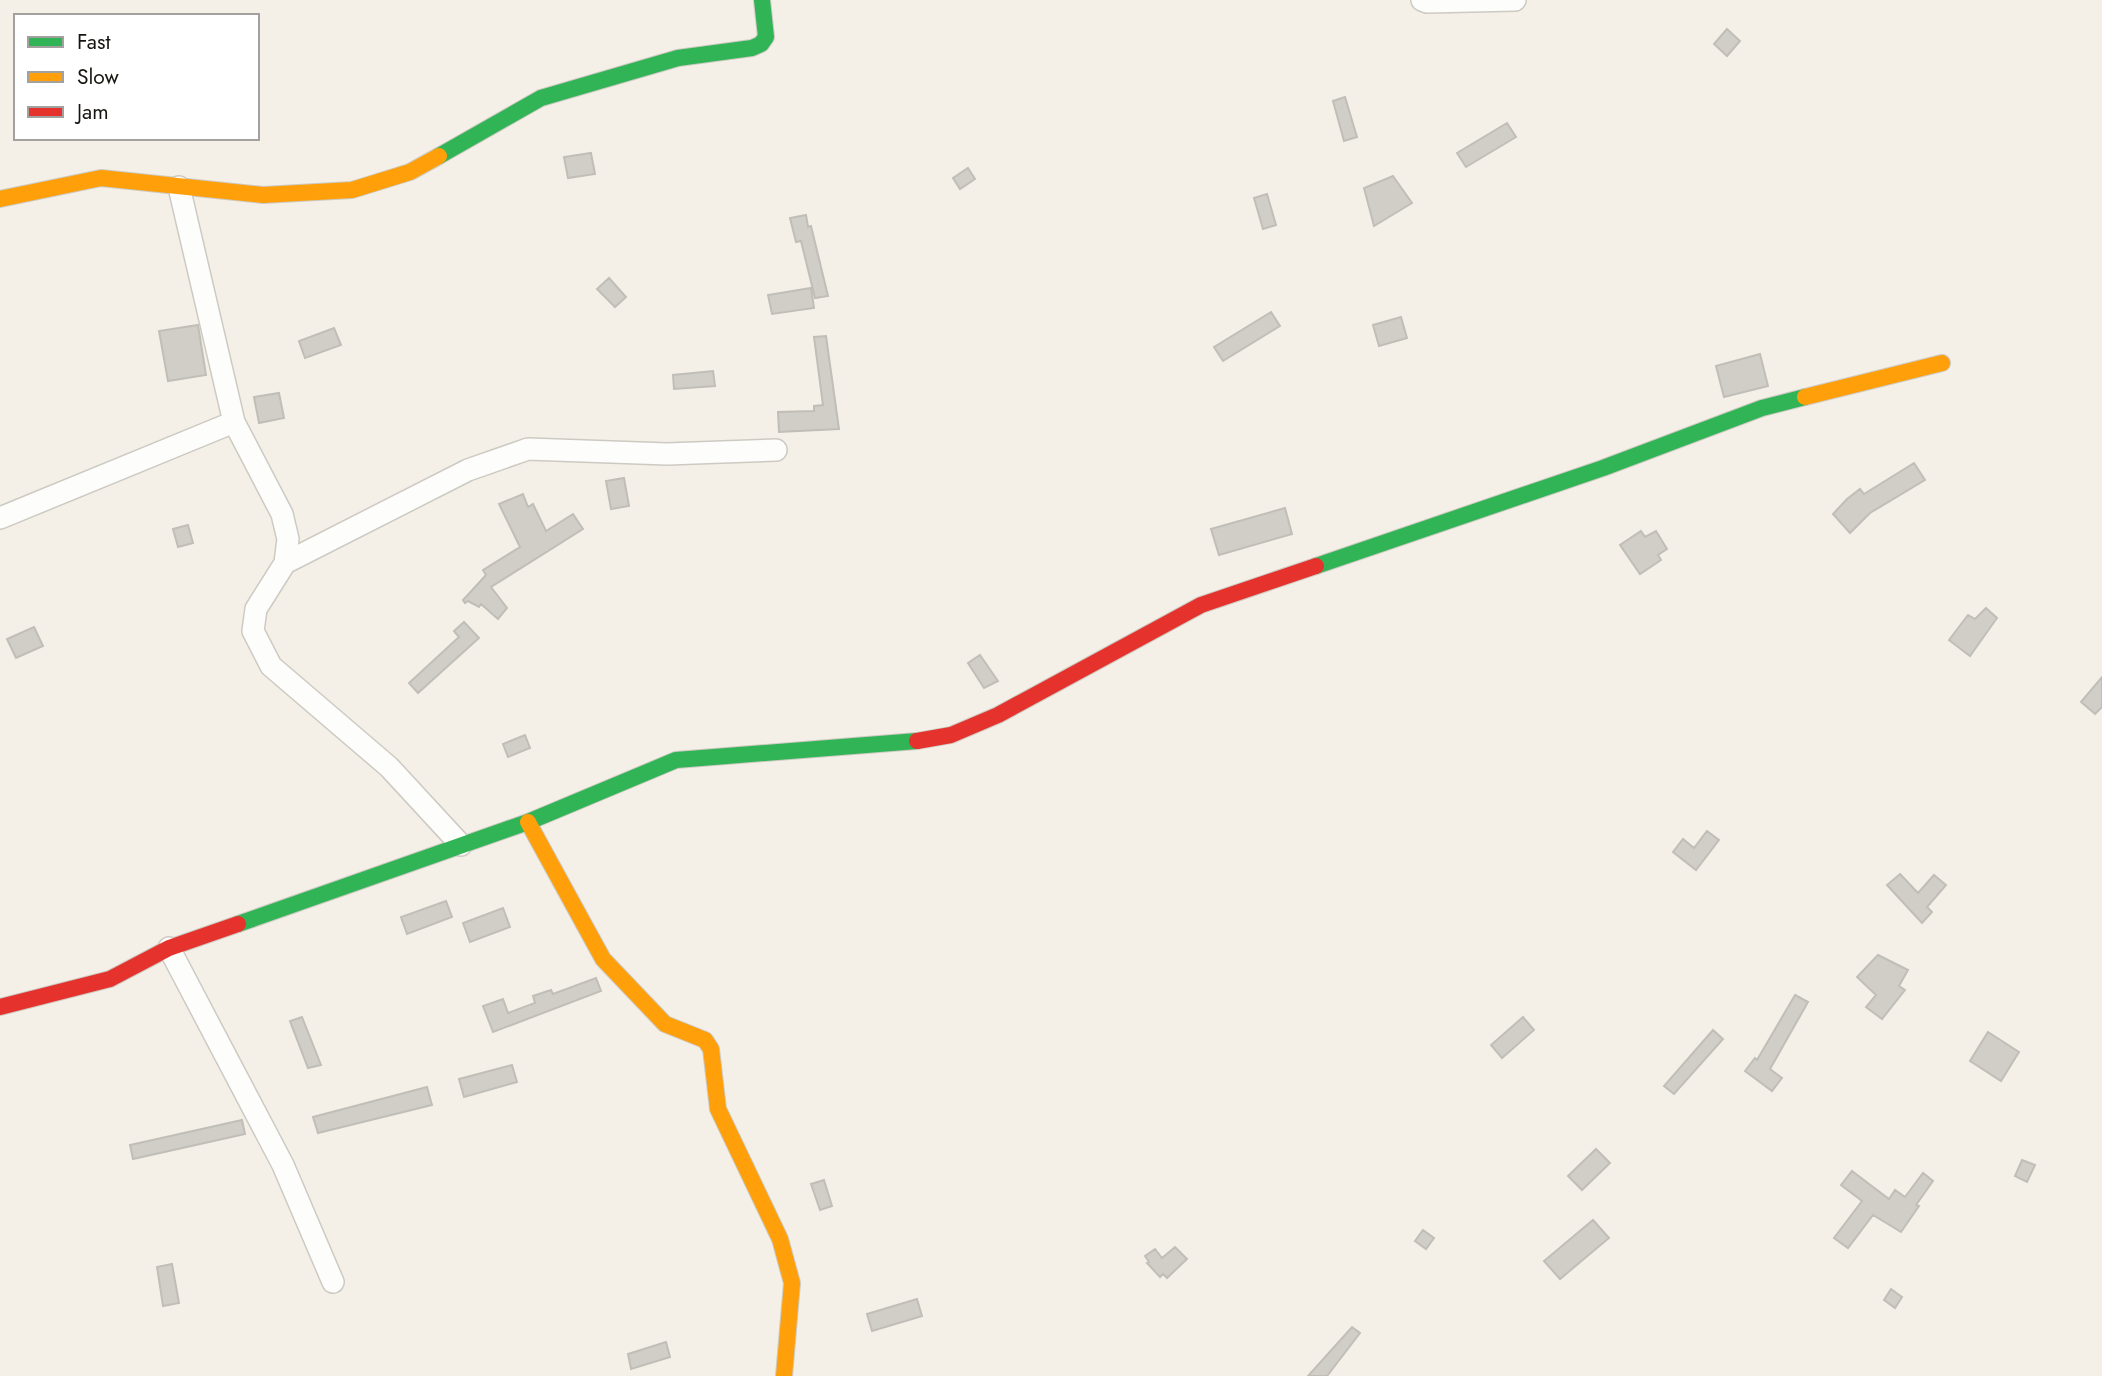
<svg xmlns="http://www.w3.org/2000/svg" width="2102" height="1376" viewBox="0 0 2102 1376" font-family="Jost,sans-serif">
  <style>
    .building { fill: #d1cdc7; stroke: #c1beb8; stroke-width: 2 }
    .lines { fill: none; stroke-linecap: round; stroke-linejoin: round }
    .street-casing { stroke: #cdcac3; stroke-width: 24 }
    .fast-casing { stroke: #cdcac3; stroke-width: 18 }
    .slow-casing { stroke: #cdcac3; stroke-width: 18 }
    .jam-casing { stroke: #cdcac3; stroke-width: 18 }
    .street { stroke: #fdfdfb; stroke-width: 21 }
    .fast { stroke: #30b455; stroke-width: 16 }
    .slow { stroke: #ff9f0a; stroke-width: 16 }
    .jam { stroke: #e5322d; stroke-width: 16 }
  </style>
  <rect width="100%" height="100%" fill="#f4f0e7"/>
  <path class="building" d="M1727,29l13,12 -13,15 -13,-12z
    M1345,97l12,40 -13,4 -11,-40z
    M1507,123l9,14 -50,30 -9,-14z
    M591,153l4,21 -27,4 -4,-21z
    M968,168l7,11 -15,10 -7,-11z
    M1393,176l19,27 -38,23 -10,-38z
    M1267,194l9,31 -13,4 -9,-31z
    M806,215l2,12 3,-1 17,70 -13,2 -14,-57 -5,1 -6,-24z
    M609,278l17,19 -11,10 -18,-18z
    M811,288l3,20 -42,6 -4,-19z
    M1271,312l9,14 -57,35 -9,-14z
    M1401,317l6,21 -28,8 -6,-21z
    M198,325l8,50 -38,6 -9,-50z
    M334,328l7,17 -36,13 -6,-17z
    M826,336l13,93 -60,3 -1,-20 36,-1v-5l9,-1 -9,-68z
    M1760,354l8,32 -44,11 -8,-31z
    M713,371l2,15 -41,3 -1,-14z
    M279,393l5,25 -25,5 -5,-26z
    M1914,463l11,17 -55,33 -20,20 -17,-19 14,-15 13,-10 4,5z
    M624,478l5,28 -18,3 -5,-28z
    M523,494l5,13 5,-3 13,27 27,-17 10,15 -92,58 16,21 -9,11 -17,-15 -2,3 -11,-6 -3,2 -2,-3 23,-25 -3,-5 37,-23 -21,-43z
    M1285,508l7,26 -73,21 -8,-26z
    M188,525l5,18 -15,4 -5,-18z
    M1641,531l4,6 11,-6 11,18 -9,6 3,5 -21,14 -20,-29z
    M1986,608l11,10 -27,38 -21,-16 19,-25 7,4z
    M464,622l15,16 -61,55 -9,-10 50,-46 -5,-6z
    M34,627l9,19 -27,12 -9,-19z
    M980,655l18,26 -14,7 -16,-25z
    M2102,677v30l-7,7 -14,-12z
    M525,735l5,13 -22,9 -5,-13z
    M1707,831l12,9 -23,30 -23,-18 10,-13 11,9z
    M1900,874l18,19 16,-18 12,10 -19,22 5,5 -10,11 -35,-38z
    M446,901l6,16 -45,17 -6,-17z
    M503,908l7,19 -40,15 -7,-19z
    M1878,955l30,15 -9,16 6,4 -23,29 -16,-12 10,-12 -19,-18z
    M596,978l5,13 -108,41 -10,-26 20,-7 5,14 27,-10 -2,-7 18,-6 2,4z
    M1795,995l13,7 -38,67 12,9 -10,13 -27,-20 10,-13 2,2z
    M302,1017l19,48 -13,3 -18,-47z
    M1523,1017l11,13 -32,28 -11,-13z
    M1713,1030l10,9 -49,55 -10,-8z
    M1988,1032l31,20 -18,29 -31,-20z
    M512,1065l5,17 -53,15 -5,-18z
    M427,1087l5,18 -114,28 -5,-16z
    M242,1120l3,14 -112,25 -3,-14z
    M1596,1149l14,14 -28,27 -14,-14z
    M2022,1160l13,5 -8,17 -12,-6z
    M1852,1171l37,28 6,-9 10,7 18,-24 10,8 -17,24 3,1 -18,26 -28,-17 -25,33 -14,-10 28,-37 -21,-16z
    M824,1180l8,26 -12,4 -9,-26z
    M1593,1220l16,18 -49,41 -16,-18z
    M1423,1230l11,8 -8,11 -11,-8z
    M1175,1247l12,12 -20,19 -4,-4 -3,3 -13,-14 2,-1 -4,-6 10,-7 7,9z
    M172,1264l7,39 -16,3 -6,-39z
    M1891,1289l11,8 -7,11 -11,-8z
    M917,1299l5,17 -50,15 -5,-17z
    M1352,1327l8,6 -33,43h-19z
    M666,1342l4,15 -39,12 -3,-15z"/>
  <g class="lines">
    <g class="street-casing">
      <path id="street" d="M1422,0l5,2 88,-2
        M179,187l55,235 48,92 6,25 -3,24 -29,46 -3,22 18,35 118,101 72,78
        M0,518l234,-96
        M285,563l183,-93 60,-21 139,5 109,-4
        M169,948l114,217 50,117"/>
    </g>
    <g class="fast-casing">
      <path id="fast" d="M439,156l102,-58 137,-40 74,-10 9,-4 5,-7 -4,-37
        M1316,566l287,-98 159,-60 43,-11
        M238,924l290,-102 148,-62 241,-19"/>
    </g>
    <g class="slow-casing">
      <path id="slow" d="M0,199l101,-21 162,17 89,-5 58,-18 29,-16
        M1805,397l137,-34
        M528,822l75,137 62,65 40,16 6,9 7,60 62,130 12,44 -8,93"/>
    </g>
    <g class="jam-casing">
      <path id="jam" d="M917,741l34,-6 47,-20 203,-110 115,-39
        M0,1007l110,-28 59,-31 69,-24"/>
    </g>
    <use href="#street" class="street"/>
    <use href="#fast" class="fast"/>
    <use href="#slow" class="slow"/>
    <use href="#jam" class="jam"/>
  </g>
  <rect x="14" y="14" width="245" height="126" fill="#ffffff" stroke="#a2a19f" stroke-width="2"/>
  <rect x="28" y="37" width="35" height="10" fill="#30b455" stroke="#a2a19f" stroke-width="2"/>
  <text x="77" y="49" font-size="21" fill="#17140f">Fast</text>
  <rect x="28" y="72" width="35" height="10" fill="#ff9f0a" stroke="#a2a19f" stroke-width="2"/>
  <text x="77" y="84" font-size="21" fill="#17140f">Slow</text>
  <rect x="28" y="107" width="35" height="10" fill="#e5322d" stroke="#a2a19f" stroke-width="2"/>
  <text x="77" y="119" font-size="21" fill="#17140f">Jam</text>
</svg>
